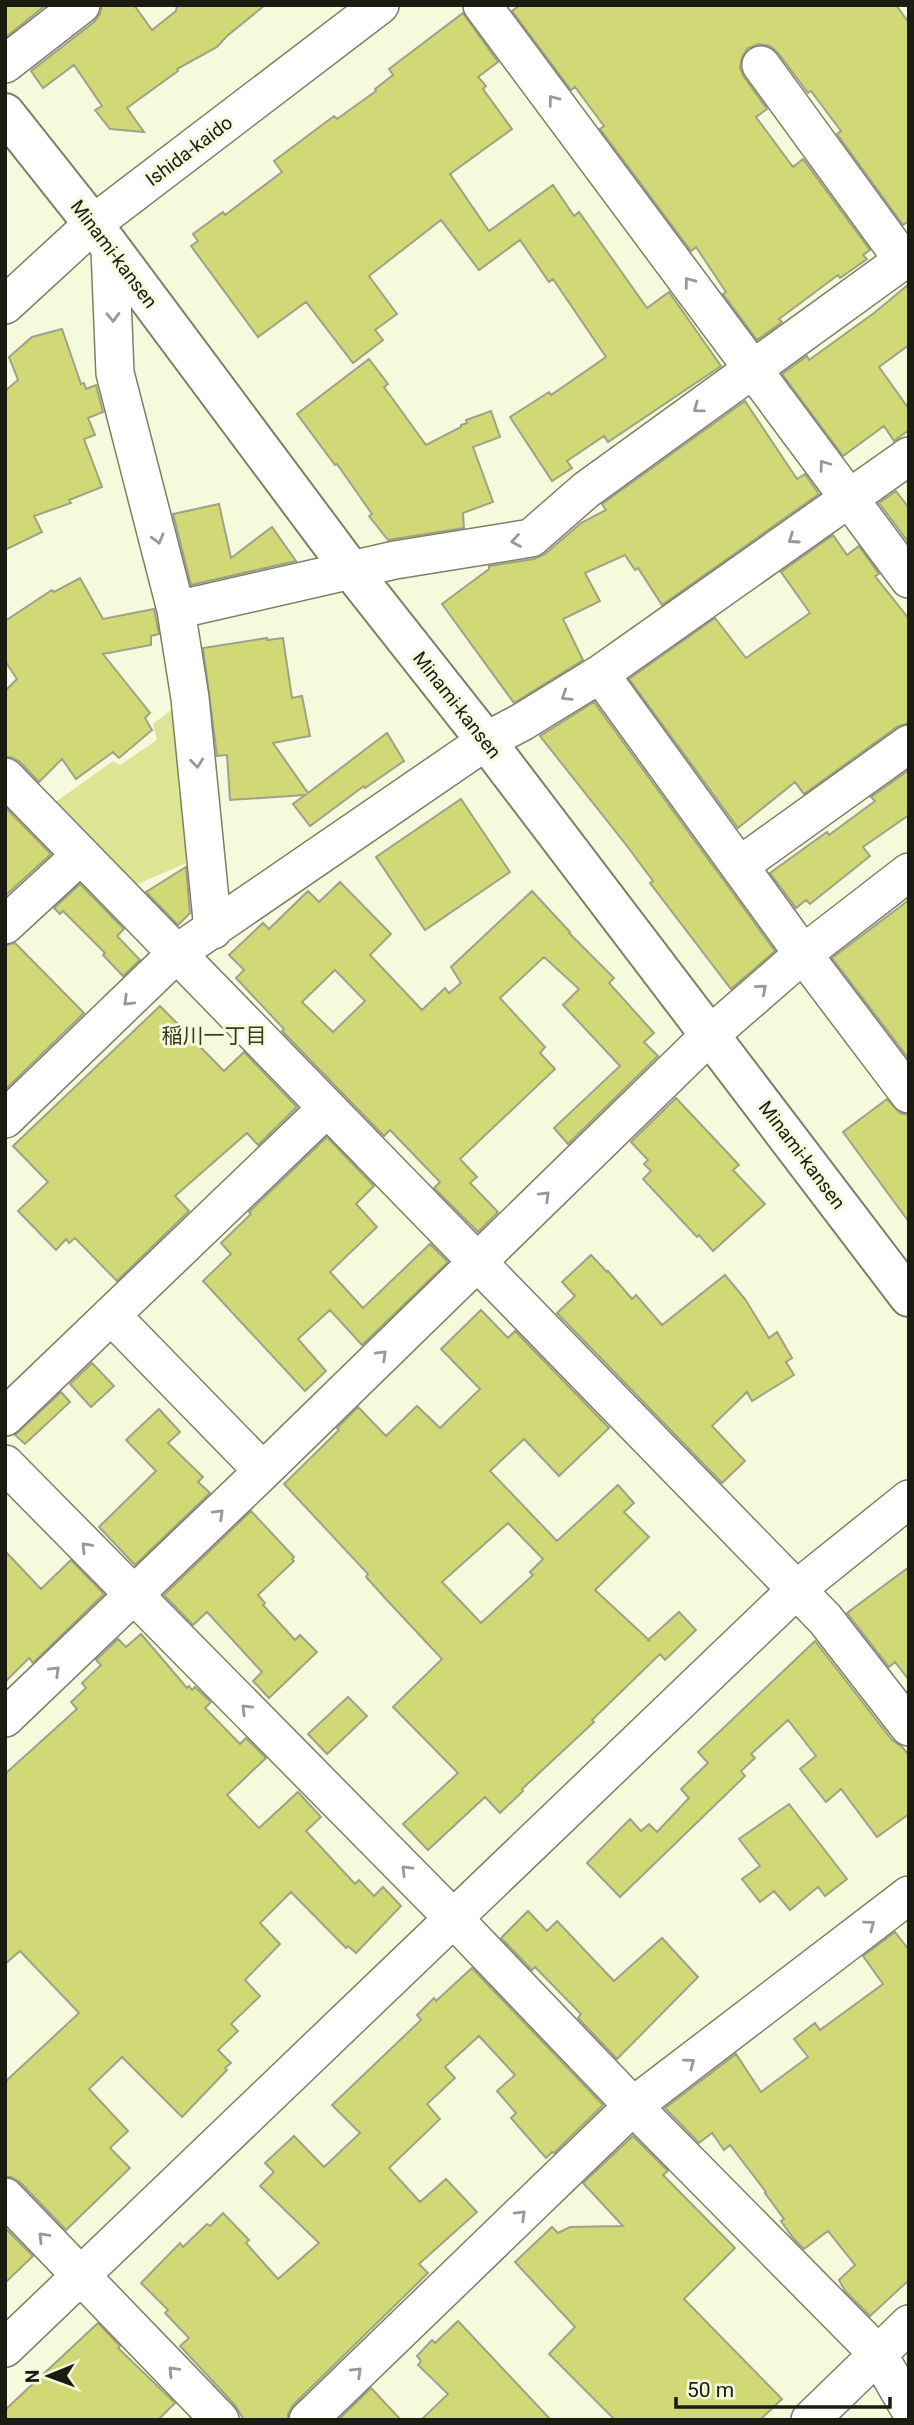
<svg xmlns="http://www.w3.org/2000/svg" width="914" height="2425" viewBox="0 0 914 2425" font-family="Roboto,'Noto Sans JP',sans-serif">
  <style>
    .green { fill: #dde594 }
    .building { fill: #d0d975; stroke: #9fa287; stroke-width: 2; fill-rule: evenodd }
    .lines { fill: none; stroke-linecap: round; stroke-linejoin: round }
    .minor-casing { stroke: #7d8066; stroke-width: 40 }
    .major-casing { stroke: #7d8066; stroke-width: 42 }
    .minor { stroke: #fff; stroke-width: 37 }
    .major { stroke: #fff; stroke-width: 38 }
    .oneway { stroke: #989894 }
    .labels { text-anchor: middle; dominant-baseline: central; stroke-width: 6; stroke-linejoin: round; paint-order: stroke }
    .street-label { font-size: 19px; fill: #1a1b11; stroke: #f6fadd }
    .neighbourhood-label { font-size: 21px; fill: #373922; stroke: #f6fadd }
  </style>
  <rect width="100%" height="100%" fill="#f6fadd"/>
  <path class="green" d="M179,704l17,155 -61,26 -85,-79 63,-45 7,4 37,-25 -4,-16z"/>
  <path class="building" d="M5,5h41l-40,32z
    M102,5h32l18,25 24,-19 1,-6h88l-38,31 -10,11 -40,22 1,2 -51,37 17,24 -34,-3 -15,-19 7,-4 -28,-41 -31,23 -12,-17 63,-49 6,-8z
    M520,5h376l13,18v198l-6,4 -66,-91 4,-3 -30,-40 -3,2 -30,-40 -8,-7 -11,-2 -11,4 -6,9 -2,11 4,9 23,32 -11,8 37,50 10,-8 67,91 -7,5 4,4 -27,19 -2,-3 -59,44 3,3 -25,18 -34,-46 3,-2 -30,-45 -5,4 -91,-122 4,-3 -29,-39 -4,3 -59,-79z
    M463,13l35,49 -20,15 8,9 -3,3 29,40 -62,45 39,57 64,-46 21,31 5,-4 68,96 22,-16 52,74 -113,76 -4,-6 -37,25 5,7 -20,13 -42,-64 39,-25 2,3 55,-38 -53,-78 -4,3 -29,-42 -41,30 -38,-50 -72,56 28,38 -22,16 8,10 -30,23 -47,-61 -48,35 -67,-91 7,-5 -5,-7 30,-22 2,3 57,-43 -8,-11 60,-45 3,3 39,-28 -1,-2 18,-14 -4,-6z
    M909,284v61l-30,22 30,42v21l-15,11 -10,-15 -41,30 -61,-82 25,-18 2,4 65,-47z
    M62,329l19,55 3,-1 2,6 10,-4 7,27 -15,6 7,17 -11,4 18,48 -33,13 2,3 -37,13 8,16 -37,18v-159l13,-11 -9,-23 23,-20z
    M369,359l19,25 -4,3 42,58 35,-18v-2l6,-2 -1,-3 25,-9 9,26 -27,10 20,55 -30,11 1,15 -76,12 -19,-24 3,-2 -35,-50 -2,1 -38,-51z
    M745,401l52,78 8,-5 14,20 -157,111 -24,-37 -3,2 -10,-15 -40,18 15,28 -37,18 20,41 -69,43 -72,-99 47,-35v-3l45,-7 11,-5 36,-31 25,-13 -4,-6z
    M896,491l13,17v35l-30,-40z
    M219,504l12,54 41,-31 24,34 -105,24 -18,-71z
    M833,535l14,20 12,-9 20,28 -4,2 34,43v104l-12,4 -93,67 -9,-12 -57,46 -109,-149 86,-61 31,40 64,-45 -29,-41z
    M80,578l23,41 51,-10 5,25 -8,2v9l-48,9 47,59 -5,5 7,12 -33,28 -6,-6 -37,27 -14,-20 -23,23 -19,-20 -9,-5h-6v-66l12,-12 -12,-18v-40l47,-31 2,2z
    M267,638v2l16,-2 9,60 10,-2 8,40 -37,7 35,50 79,-60 17,28 -39,27 -1,-2 -54,40 -17,-22 12,-9 -75,5 -3,-45 -10,1 -14,-108z
    M594,702l181,249 -44,38 -81,-106 3,-2 -26,-35 -87,-110z
    M909,770v45l-46,32 7,9 -60,48 -4,-4 -10,8 -26,-35 57,-41 2,3 46,-34 -4,-4z
    M461,799l49,73 -85,58 -49,-73z
    M5,807l46,47 -46,42z
    M186,867l4,46 -12,12 -32,-33z
    M340,882l51,52 -21,21 52,55 23,-22 4,5 12,-10 -10,-16 81,-76 38,41 -1,1 45,45 -5,5 45,50 -10,9 14,14 -90,88 -14,-16 66,-62 -57,-61 16,-16 -35,-32 -44,41 45,49 -5,6 15,16 -95,90 17,18 -7,6 28,29 -20,20 -44,-44 6,-6 -50,-52 -6,6 -102,-105 2,-2 -48,-51 8,-8 -15,-15 34,-32 6,6 39,-38 11,11zM335,970l30,31 -32,31 -31,-30z
    M80,884l44,45 -7,7 23,24 -17,16 -20,-21 2,-2 -42,-42 -3,3 -6,-6z
    M909,900v159l-77,-101z
    M15,943l69,70 -79,77v-145z
    M160,1006l64,65 20,-19 53,55 -39,38 -11,-12 -72,63 14,15 -72,70 -42,-43 -6,5 -3,-4 -10,11 -38,-39 30,-29 -35,-36z
    M676,1098l63,67 -6,5 32,34 -52,47 -14,-16 -2,2 -54,-58 8,-8 -7,-7 4,-4 -17,-18z
    M887,1099l13,14 9,2v107l-66,-90z
    M327,1137l47,49 -18,18 21,23 -47,45 33,36 67,-64 18,18 -86,83 -32,-35 -32,29 28,32 -21,20 -102,-110 28,-27 -10,-11 30,-29 -2,-2z
    M591,1255l16,17 1,-1 24,28 4,-4 26,30 63,-50 20,24 24,39 8,-6 15,26 -6,4 8,13 -42,26 -5,-9 -35,34 33,35 -23,22 -165,-170 18,-17 -13,-14z
    M481,1310l27,28 7,-7 94,97 -50,48 -35,-37 -34,32 67,70 61,-56 16,18 -10,9 25,25 -54,53 55,51 -2,-1 31,-28 17,18 -31,30 -5,-6 -68,66 2,2 -72,67 1,2 -23,22 -15,-16 -57,53 -25,-26 55,-51 -65,-66 49,-48 -57,-61 -19,-21 2,-3 -84,-90 55,-54 -2,-2 21,-21 28,29 31,-30 23,22 40,-39 -39,-40zM508,1523l35,36 -13,13 3,3 -52,48 -39,-41z
    M92,1363l22,23 -23,21 -21,-23z
    M61,1392l9,10 -45,42 -10,-9z
    M159,1409l21,23 -12,11 35,34 -5,5 12,11 -75,72 -36,-38 57,-56 -30,-31z
    M251,1511l43,46 -2,2 2,2 -36,34 7,8 -2,2 32,35 5,-5 17,17 -48,46 -16,-17 9,-9 -55,-60 -14,13 -29,-30z
    M5,1551l36,38 30,-29 33,34 -71,69 -4,-5 -24,24z
    M909,1567v113l-14,-18 -6,5 -42,-54z
    M141,1634l46,54 2,-2 3,4 3,-3 16,15 -6,6 35,36 6,-6 20,20 -39,37 32,33 39,-36 23,25 -15,14 49,53 4,-4 15,16 9,-9 18,19 -45,47 -8,-7 -2,2 -55,-56 -31,31 20,21 -35,36 15,16 -29,28 7,7 -20,19 13,13 -6,5 2,2 -45,47 -60,-60 -33,32 39,42 -18,17 20,20 -64,62 -46,-48 -9,-5h-6v-95l74,-69 -59,-62 -15,13v-190l72,-65 -6,-7 15,-14 -4,-5 19,-18 -5,-5 22,-21 8,8z
    M815,1641l77,99 10,7 7,8v59l-32,23 -36,-48 -15,13 -26,-33 16,-13 -28,-36 -37,34 4,4 -14,13 4,5 -125,121 -33,-34 43,-44 11,12 8,-7 8,8 32,-34 -8,-9 27,-26 -10,-11z
    M348,1697l19,19 -40,38 -19,-20z
    M789,1804l58,75 -22,17 -7,-9 -28,23 -16,-19 -14,11 -18,-23 18,-13 -21,-27z
    M528,1911l19,20 10,-10 57,60 48,-43 36,39 -81,82 -39,-41 3,-4 -46,-47 -3,3 -31,-32z
    M895,1932l14,18v330l-39,36 -25,-25 -6,-11 16,-15 -27,-34 -24,18 -11,-11 -12,-17 3,-2 -19,-26 1,-1 -36,-47 -6,5 -12,-17 -13,10 -34,-35 71,-54 25,38 47,-35 -14,-18 21,-16 5,7 63,-46 -20,-28z
    M472,1968l131,137 -49,48 -2,-1 -6,6 -35,-40 5,-5 -19,-22 18,-16 -36,-39 -34,31 10,11 -28,26 13,15 -51,49 31,34 26,-23 31,33 -58,52 9,9 -135,132 -5,9v6h-44l-9,-15 -55,-59 9,-8 -24,-25 3,-3 -27,-27 39,-40 3,4 24,-23 3,2 13,-13 26,27 -3,3 32,36 41,-36 -59,-57 14,-14 -9,-9 29,-27 30,31 36,-34 -28,-28 89,-85 -4,-5 17,-17 2,3z
    M633,2136l35,35 -5,4 72,73 -51,51 98,100 -22,21h-145l-66,-66 26,-27 -60,-65 37,-35 6,6 12,-6 53,-1 -40,-43z
    M5,2228l28,28 -28,27z
    M458,2321l93,99h-130l27,-26 -30,-29 3,-4 -4,-5 15,-16 3,3z
    M98,2323l22,23 -2,2 57,55 -17,17h-153v-10z
    M371,2388l30,32h-63z"/>
  <g class="lines">
    <g class="minor-casing">
      <path id="minor" d="M482,5l427,574
        M5,64l76,-59
        M761,65l142,195
        M110,249l5,124 61,237 14,88 23,232
        M5,305l88,-81 287,-219
        M176,610l219,-50 136,-22 55,-48 323,-234
        M600,674l203,280 106,140
        M5,777l820,842 84,108
        M739,866l170,-122
        M5,925l76,-70
        M5,1119l172,-166 309,-212 36,-19 78,-48 309,-218
        M111,1315l152,156
        M5,1417l322,-309
        M5,1464l449,455 179,187 245,248 31,54
        M5,1718l258,-247 448,-437 92,-80 106,-82
        M5,2197l215,223
        M5,2348l792,-759 112,-90
        M308,2420l325,-314 276,-211
        M810,2420l99,-96"/>
    </g>
    <g class="major-casing">
      <path id="major" d="M5,113l88,111 258,346 135,171 423,556"/>
    </g>
    <use href="#minor" class="minor"/>
    <use href="#major" class="major"/>
  </g>
  <defs><path id="oneway-chevron" d="M-2-3.5L2.5 0L-2 3.5" fill="none" stroke-width="1.6" stroke-linecap="round" stroke-linejoin="round" transform="scale(1.75)"/></defs>
  <g class="oneway">
    <use href="#oneway-chevron" transform="translate(553 100) rotate(-127)"/>
    <use href="#oneway-chevron" transform="translate(689 282) rotate(-127)"/>
    <use href="#oneway-chevron" transform="translate(113 317) rotate(88)"/>
    <use href="#oneway-chevron" transform="translate(698 408) rotate(144)"/>
    <use href="#oneway-chevron" transform="translate(824 465) rotate(-126)"/>
    <use href="#oneway-chevron" transform="translate(158 539) rotate(75)"/>
    <use href="#oneway-chevron" transform="translate(793 539) rotate(145)"/>
    <use href="#oneway-chevron" transform="translate(516 541) rotate(171)"/>
    <use href="#oneway-chevron" transform="translate(566 696) rotate(148)"/>
    <use href="#oneway-chevron" transform="translate(197 763) rotate(84)"/>
    <use href="#oneway-chevron" transform="translate(762 989) rotate(-41)"/>
    <use href="#oneway-chevron" transform="translate(128 1001) rotate(136)"/>
    <use href="#oneway-chevron" transform="translate(545 1196) rotate(-44)"/>
    <use href="#oneway-chevron" transform="translate(382 1355) rotate(-44)"/>
    <use href="#oneway-chevron" transform="translate(219 1514) rotate(-44)"/>
    <use href="#oneway-chevron" transform="translate(86 1547) rotate(-134)"/>
    <use href="#oneway-chevron" transform="translate(55 1671) rotate(-44)"/>
    <use href="#oneway-chevron" transform="translate(246 1709) rotate(-135)"/>
    <use href="#oneway-chevron" transform="translate(406 1870) rotate(-135)"/>
    <use href="#oneway-chevron" transform="translate(870 1925) rotate(-37)"/>
    <use href="#oneway-chevron" transform="translate(690 2063) rotate(-37)"/>
    <use href="#oneway-chevron" transform="translate(521 2215) rotate(-44)"/>
    <use href="#oneway-chevron" transform="translate(43 2237) rotate(-134)"/>
    <use href="#oneway-chevron" transform="translate(173 2371) rotate(-134)"/>
    <use href="#oneway-chevron" transform="translate(357 2372) rotate(-44)"/>
  </g>
  <g class="labels">
    <g class="street-label">
      <text transform="translate(189 151) rotate(-37)">Ishida-kaido</text>
      <text transform="translate(114 254) rotate(53)">Minami-kansen</text>
      <text transform="translate(457 705) rotate(52)">Minami-kansen</text>
      <text transform="translate(802 1155) rotate(53)">Minami-kansen</text>
    </g>
    <g class="neighbourhood-label">
      <text x="214" y="1036">稲川一丁目</text>
    </g>
  </g>
  <rect width="914" height="2425" fill="none" stroke="#1a1b11" stroke-width="14"/>
  <g transform="translate(49 2376) rotate(269)" stroke="#f6fadd" stroke-width="5" paint-order="stroke">
  <path d="M0-5L12 26L0 18L-12 26Z" fill="#1a1b11"/>
  <text y="-10" font-size="19" font-weight="bold" text-anchor="middle" fill="#1a1b11">N</text>
  </g>
  <path d="M676 2397v10h214v-10" fill="none" stroke="#1a1b11" stroke-width="3.5"/>
  <text x="687" y="2397" font-size="21" fill="#1a1b11" stroke="#f6fadd" stroke-width="5" paint-order="stroke">50 m</text>
</svg>
